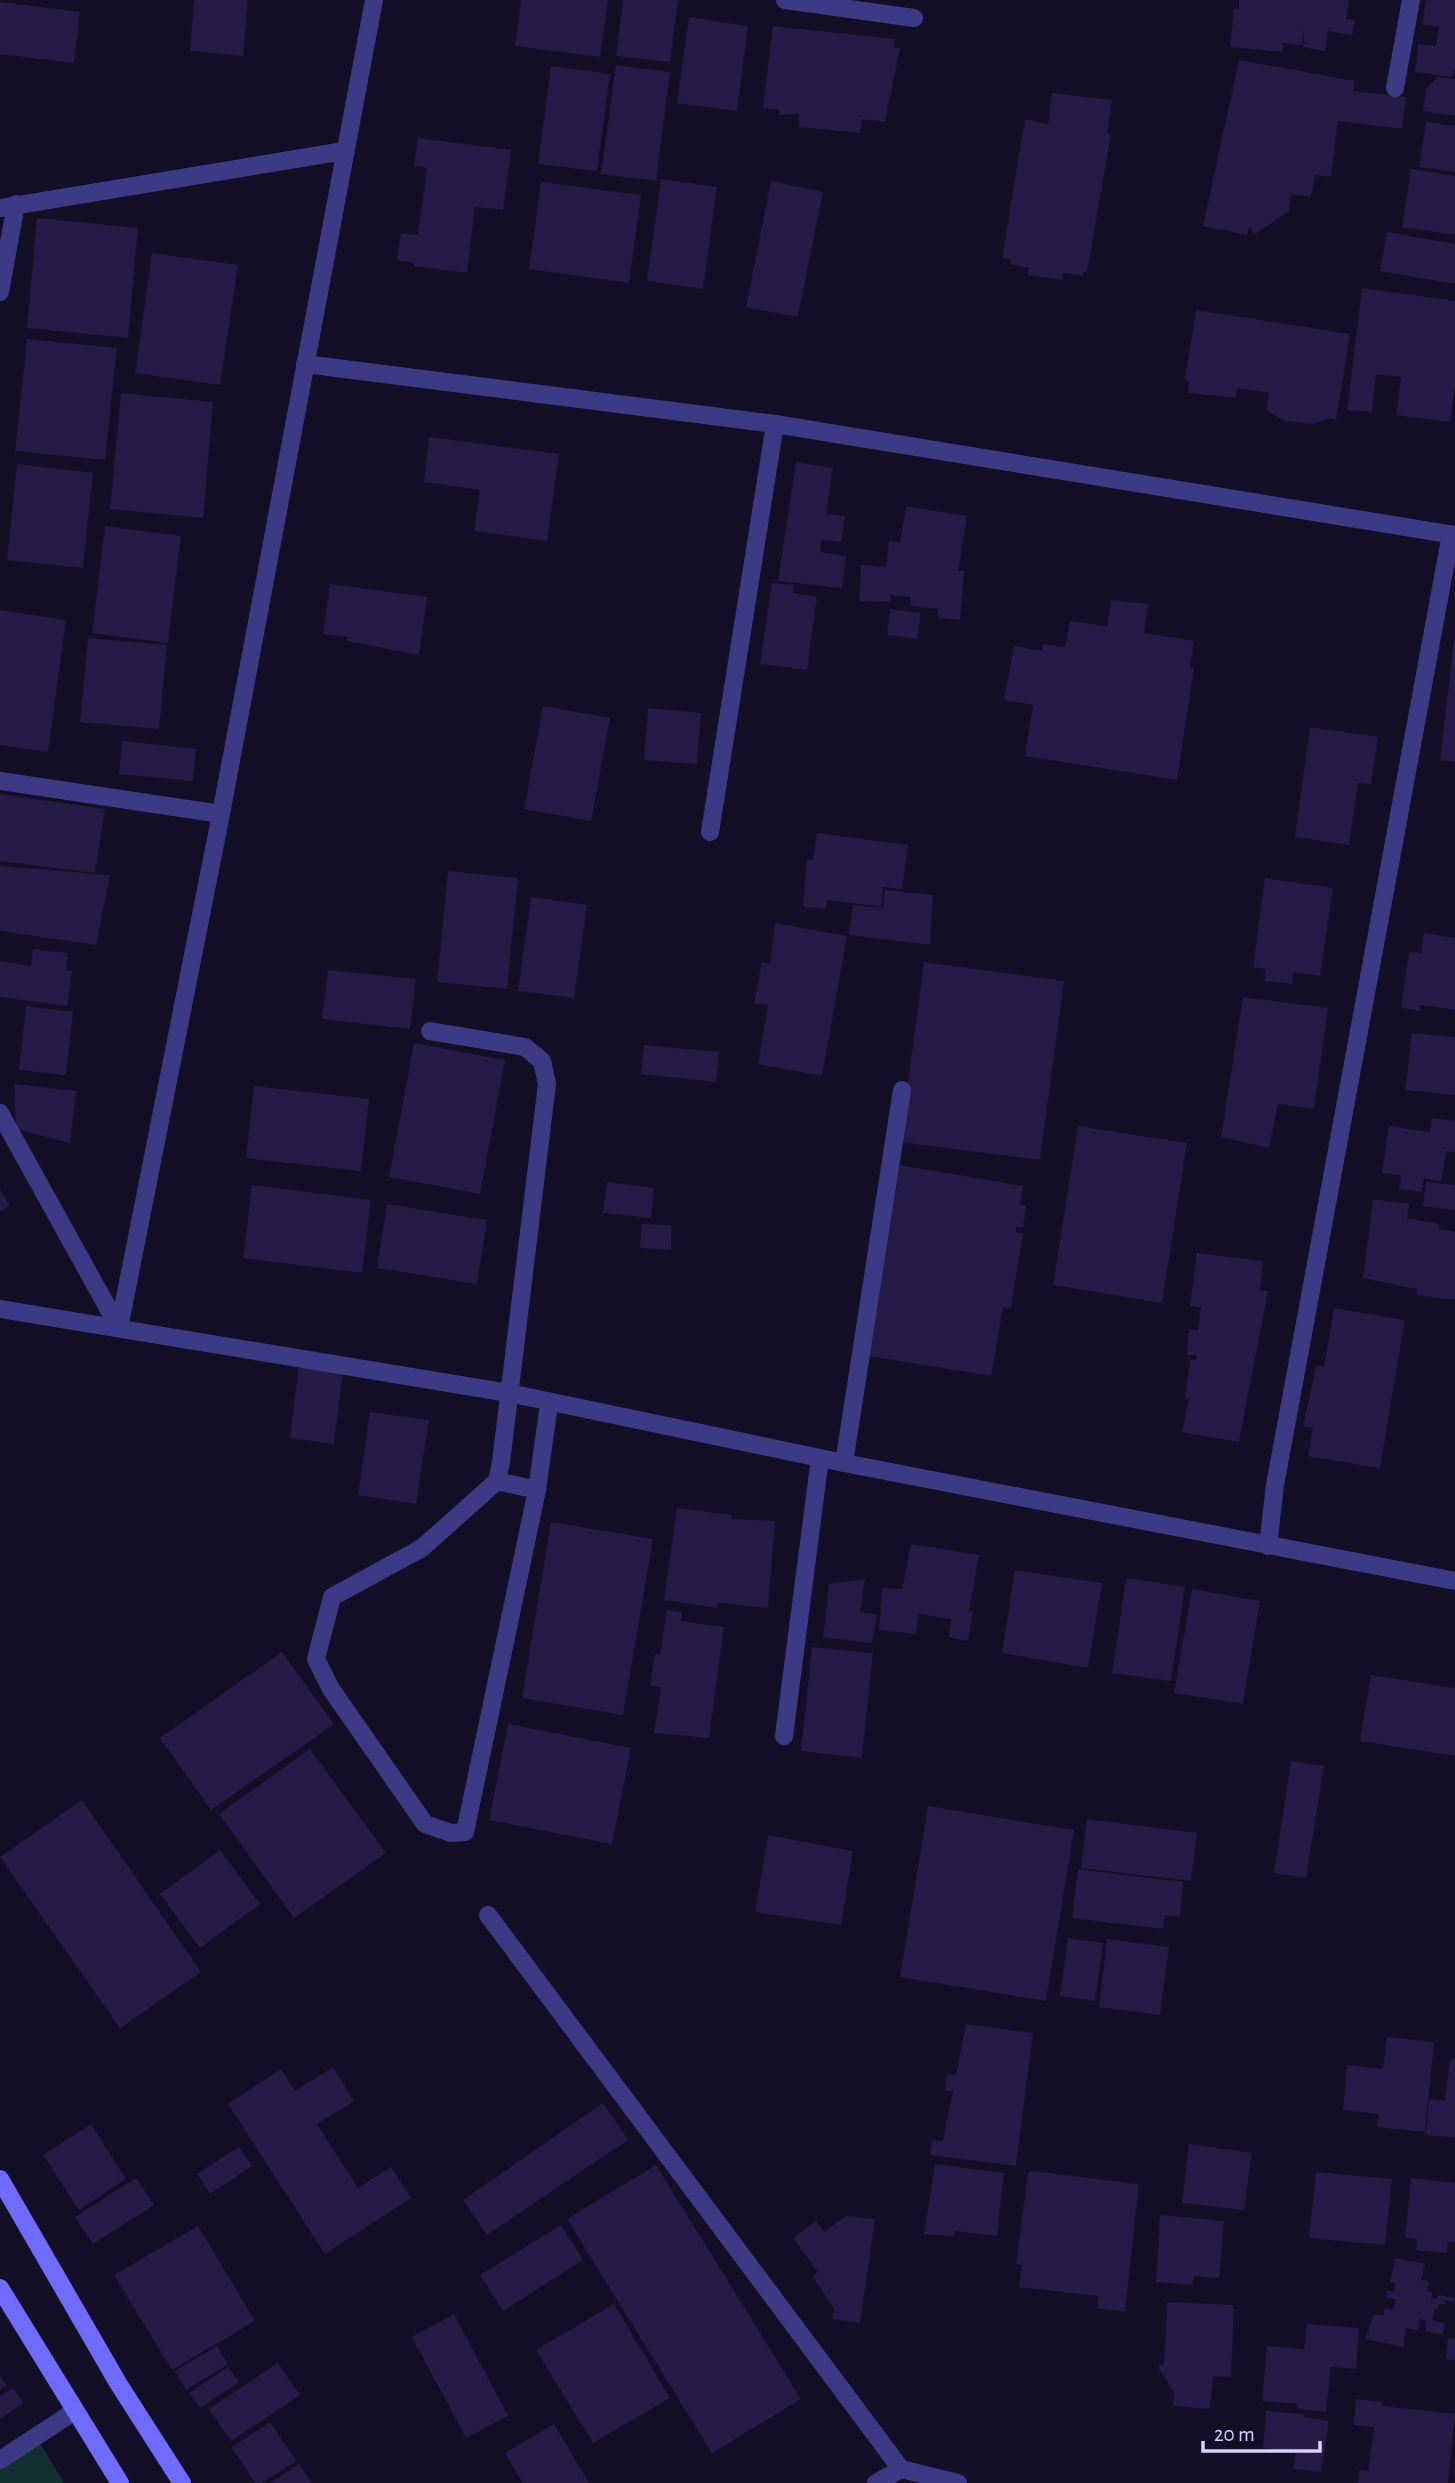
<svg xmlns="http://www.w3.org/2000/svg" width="1455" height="2483" viewBox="0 0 1455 2483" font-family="'Alegreya Sans',sans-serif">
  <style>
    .green { fill: #12302f }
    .building { fill: #241b47 }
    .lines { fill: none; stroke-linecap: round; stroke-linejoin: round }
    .street { stroke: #3d3a85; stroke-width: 18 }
    .secondary { stroke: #6f6bff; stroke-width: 18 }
  </style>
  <rect width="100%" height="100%" fill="#130f26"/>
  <path class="green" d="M40,2443l24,40h-64v-16z"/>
  <path class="building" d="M194,0h54l-5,56 -53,-5z
    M521,0h87l-8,57 -85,-11z
    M623,0h55l-8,62 -54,-6z
    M1239,0h110l-3,19 9,1 -3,15 -24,-4 -3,20 -22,-4 1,-20 -2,18 -19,-2 -1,9 -52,-5 4,-38h5z
    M1426,0h29v69l-3,8 -37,-5 3,-28 18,2 3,-19 -17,-2z
    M0,2l80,10 -6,51 -74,-9z
    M689,17l59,9 -11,85 -60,-8z
    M773,26l122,13 -1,9h6l-15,74 -23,-3 -2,14 -61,-6v-13l-20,1v-5l-16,-2z
    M1239,60l116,21 -2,10 53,6 -4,32 -64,-8 -7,56 -16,-2 -4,22 -20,-3 -2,17 -34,23 -6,-7 -2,8 -44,-9z
    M616,65l54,7 -14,109 -55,-7z
    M551,66l59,8 -13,97 -59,-7z
    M1438,77l17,2v37l-32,-5 3,-22z
    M1052,93l60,7 -5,34h4l-24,138h-4v4l-20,-3 -1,7 -34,-5 1,-7 -19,-4 1,-5 -9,-1 23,-139 23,5z
    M1426,122l29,4v46l-36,-5z
    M418,138l93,12 -8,60 -28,-3 -8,66 -53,-7v-3l-17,-3 4,-27 17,2 9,-67 -13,-2z
    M1411,169l44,7v59l-53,-8z
    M661,179l56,8 -14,102 -56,-8z
    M771,181l52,11 -25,125 -52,-10z
    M541,182l100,13 -12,88 -100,-14z
    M37,218l101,10 -10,110 -101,-10z
    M1387,232l68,12v40l-75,-13z
    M152,253l86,12 -18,120 -85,-12z
    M1362,288l93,13v83l-5,38 -54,-7 5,-38 -25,-3 -4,38 -25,-2z
    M1196,310l154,24 -14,86 -6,-2 -17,6 -29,-3 -18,-11 3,-17 -32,-5 -1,10 -48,-5 1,-12 -4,-1z
    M27,339l90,9 -12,112 -90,-9z
    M121,393l92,9 -10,116 -93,-9z
    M429,437l130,17 -12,87 -73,-10 6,-41 -56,-8z
    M796,462l37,6 -7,46 19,2 -4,26 -19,-2 -2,12 26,4 -4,32 -64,-7z
    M17,464l76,9 -10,95 -76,-8z
    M906,506l61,10 -9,55h6l-4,49 -22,-2v-9l-28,-3 1,-9 -20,-2 -1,7 -31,-1 2,-36 25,2 3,-26 11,2z
    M105,526l76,10 -13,107 -76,-10z
    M772,583l22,2 -1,8 24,4 -10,73 -47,-6z
    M330,584l97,13 -8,58 -72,-14v-4l-24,-3z
    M1111,600l37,4 -4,29 50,8 -4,26 4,1 -17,112 -152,-24 8,-51 -29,-5 10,-54 28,5 1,-7 22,3 5,-26 37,5z
    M890,609l31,4 -4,26 -30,-4z
    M0,610l66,10 -18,132 -48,-7z
    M88,638l79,7 -8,84 -79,-7z
    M1454,640h1v122l-15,-2z
    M543,706l67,12 -19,103 -67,-12z
    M648,708l53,5 -4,51 -53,-4z
    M1310,727l68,10 -7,47 -13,-1 -9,62 -54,-8z
    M122,741l74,8 -3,32 -74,-7z
    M0,794l105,15 -10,64 -95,-12z
    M817,833l91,12 -6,44 -19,-2 -2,20 -54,-7 -1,9 -23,-2 4,-48 6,1z
    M0,866l110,9 -14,70 -96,-14z
    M448,871l70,7 -11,111 -70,-7z
    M1265,878l68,10 -13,88 -27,-4 -1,12 -27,-3 1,-12 -13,-2z
    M885,890l48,5 -3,50 -81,-10 4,-30 30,3z
    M531,897l56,8 -13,93 -56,-7z
    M775,923l72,13 -25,140 -64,-12 10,-59 -14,-2 8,-41 8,2z
    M1424,933l31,5v72l-34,-5 -1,6 -19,-3 8,-56 12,1z
    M33,949l35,4 -2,17 6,1 -5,35 -67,-9v-36l31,5z
    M924,962l140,19 -24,179 -140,-18z
    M328,970l88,9 -6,50 -88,-10z
    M1243,997l85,11 -14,101 -36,-5 -9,44 -48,-11z
    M26,1006l47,6 -7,63 -47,-5z
    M1412,1033l43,4v58l-50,-5z
    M414,1043l91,17 -25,134 -91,-17z
    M644,1045l75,7 -3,30 -75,-8z
    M14,1084l62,7 -6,52 -54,-14z
    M254,1086l115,13 -8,72 -115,-13z
    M1432,1118l23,3v31l-9,-1 -5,30 -17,-3 -3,14 -22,-3 2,-14 -19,-2 7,-47 41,6z
    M1078,1126l109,17 -25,160 -109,-18z
    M900,1165l123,21 -3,19 6,1 -3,22 -7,-1v5l7,2 -12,74 -8,-1 -12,69 -122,-20z
    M607,1182l47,6 -3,30 -48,-5z
    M1426,1182l29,3v25l-32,-4z
    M252,1185l119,15 -9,73 -119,-15z
    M0,1189l10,17 -10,5z
    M1373,1199l36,5 -2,14 32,6v5l16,3v68l-39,-5 1,-6 -54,-11z
    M387,1204l100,16 -10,64 -100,-16z
    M641,1224l31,1 -1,25 -31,-2z
    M1197,1253l66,8 -3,29 8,1 -29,151 -57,-10 7,-33 -4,-1 5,-38h6l1,-5h-10l2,-26 9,1 3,-23 -11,-1z
    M1334,1308l71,12 -25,148 -72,-12 5,-28 -10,-2 13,-60 8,1z
    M299,1364l44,6 -9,74 -44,-6z
    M370,1412l59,8 -13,84 -58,-9z
    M677,1508l55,7 -1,4 44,2 -7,87 -49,-5 -1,5 -54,-8z
    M551,1522l102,17 -30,176 -101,-17z
    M911,1544l68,11 -10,56 4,1 -5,29 -19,-4 2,-18 -33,-5 -2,20 -37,-4 3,-42 20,1z
    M1015,1570l87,13 -14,85 -86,-15z
    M1126,1578l59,9 -14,94 -59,-8z
    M865,1579l-5,33 17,3 -5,28 -49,-6 6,-53z
    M1192,1589l68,12 -17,103 -69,-11z
    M667,1610l15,2 -1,9 43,6 -15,111 -55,-5 7,-46 -11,-1 5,-32 5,1z
    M812,1647l61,6 -11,105 -61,-7z
    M282,1652l52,72 -123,86 -51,-72z
    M1371,1675l84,13v68l-95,-15z
    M508,1724l123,24 -19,96 -123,-24z
    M310,1749l76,104 -92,65 -75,-104z
    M1291,1761l33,5 -18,112 -32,-5z
    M82,1800l119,172 -81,56 -120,-171z
    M928,1806l146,24 -28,171 -146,-24z
    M1087,1819l110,14 -6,48 -110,-13z
    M768,1835l85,16 -12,74 -86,-13z
    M220,1850l40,54 -60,44 -40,-54z
    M1078,1869l105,13 -3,35 -15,-2 -2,14 -91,-11z
    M1068,1938l35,5 -8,58 -35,-5z
    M1107,1939l62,8 -9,68 -61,-8z
    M966,2024l67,9 -17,133 -86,-11 2,-15 11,1 10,-50h-8l2,-17 9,1z
    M1387,2037l47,5 -9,90 -48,-5 2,-13 -36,-4 4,-45 36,4z
    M1450,2059h5v79l-29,-3 3,-36 16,2z
    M333,2067l21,34 -37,23 41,64 33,-21 20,31 -86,56 -97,-150 53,-35 14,22z
    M603,2103l25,37 -141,95 -24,-35z
    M91,2124l35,55 -47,31 -36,-55z
    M1189,2144l63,9 -8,57 -62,-7z
    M239,2147l13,19 -42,28 -13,-20z
    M935,2164l69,9 -7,63 -42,-5 -1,6 -30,-3z
    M656,2165l145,234 -89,54 -145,-234z
    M1033,2171l106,13 -14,128 -28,-4 2,-12 -80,-9 3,-22 -6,-1 12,-91z
    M1316,2172l76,7 -7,66 -76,-7z
    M136,2178l18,27 -61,39 -18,-27z
    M1411,2178l44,5v60l-7,-1 -1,11 -31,-3 1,-11 -12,-1z
    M1160,2215l64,6 -5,57 -25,-2 -2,9 -36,-3z
    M846,2216l29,3 -15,104 -28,-4 2,-10 -21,-33 5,-4 -25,-34 23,-17 8,11z
    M561,2225l22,35 -80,51 -23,-36z
    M198,2226l57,95 -83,49 -58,-95z
    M1395,2258l30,6 -4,16 8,1 -2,11h5l-1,6 6,1 1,-4 16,3 -1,4 -8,-2v4h-6l-1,5 -3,-1 -3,12 13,3 -2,12 -18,-4 2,-10 -7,-2 -2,11 -12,-2 -3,19 -38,-8 9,-25 9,2 2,-8 8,2 3,-11 -10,-2 1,-7 7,2 1,-9 -5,-1z
    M1167,2302l67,3 -3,72 -18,-1 -3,33 -37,-3 1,-14 -16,-25 6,-3z
    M614,2304l56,94 -77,45 -57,-93z
    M454,2314l54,102 -42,22 -54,-101z
    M1307,2324l52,4 -3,41 -25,-2 -5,45 -29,-3v-5l-35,-3 5,-55 37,3z
    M1448,2338l7,1v21l-9,-1z
    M217,2346l11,18 -42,26 -11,-19z
    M278,2363l22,32 -69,46 -22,-32z
    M228,2367l11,15 -39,26 -11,-15z
    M0,2375l7,11 -7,4z
    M13,2388l11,15 -24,16v-23z
    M1356,2399l27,3 -1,4 73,8 -7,69h-90l1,-13 9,1 6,-44 -20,-2z
    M1266,2411l38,3v3l25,4 -8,51 -28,-3 3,-18 -33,-3z
    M270,2422l26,39 -34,22h-7l-23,-36z
    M554,2424l35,59h-66l-18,-30z
    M299,2464l13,19h-42z"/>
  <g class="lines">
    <path class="street" d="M785,0l129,18
      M1395,88l16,-88
      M0,208l344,-57
      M0,292l16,-88
      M305,364l470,60 680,111
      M0,781l221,33
      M710,832l65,-408
      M430,1031l95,16 17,14 5,23 -46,378 -4,19 -75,67 -90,49 -16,62 15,30 94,135 26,9 14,-1 72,-342 12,-86
      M0,1113l119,215
      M0,1309l509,84 335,70 611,118
      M119,1328l102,-514 153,-814
      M844,1463l58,-373
      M497,1481l40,9
      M1268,1546l7,-61 176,-951
      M784,1736l36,-278
      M488,1915l413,554
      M0,2460l75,-49
      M876,2483l25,-14 57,14"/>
    <path class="secondary" d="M0,2179l118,204 64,100
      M0,2288l120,195"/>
  </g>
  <path d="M1203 2441v10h117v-10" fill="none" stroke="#d9d4ff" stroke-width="3.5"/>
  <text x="1214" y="2441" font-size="21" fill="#d9d4ff" stroke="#130f26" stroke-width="5" paint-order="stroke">20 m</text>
</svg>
